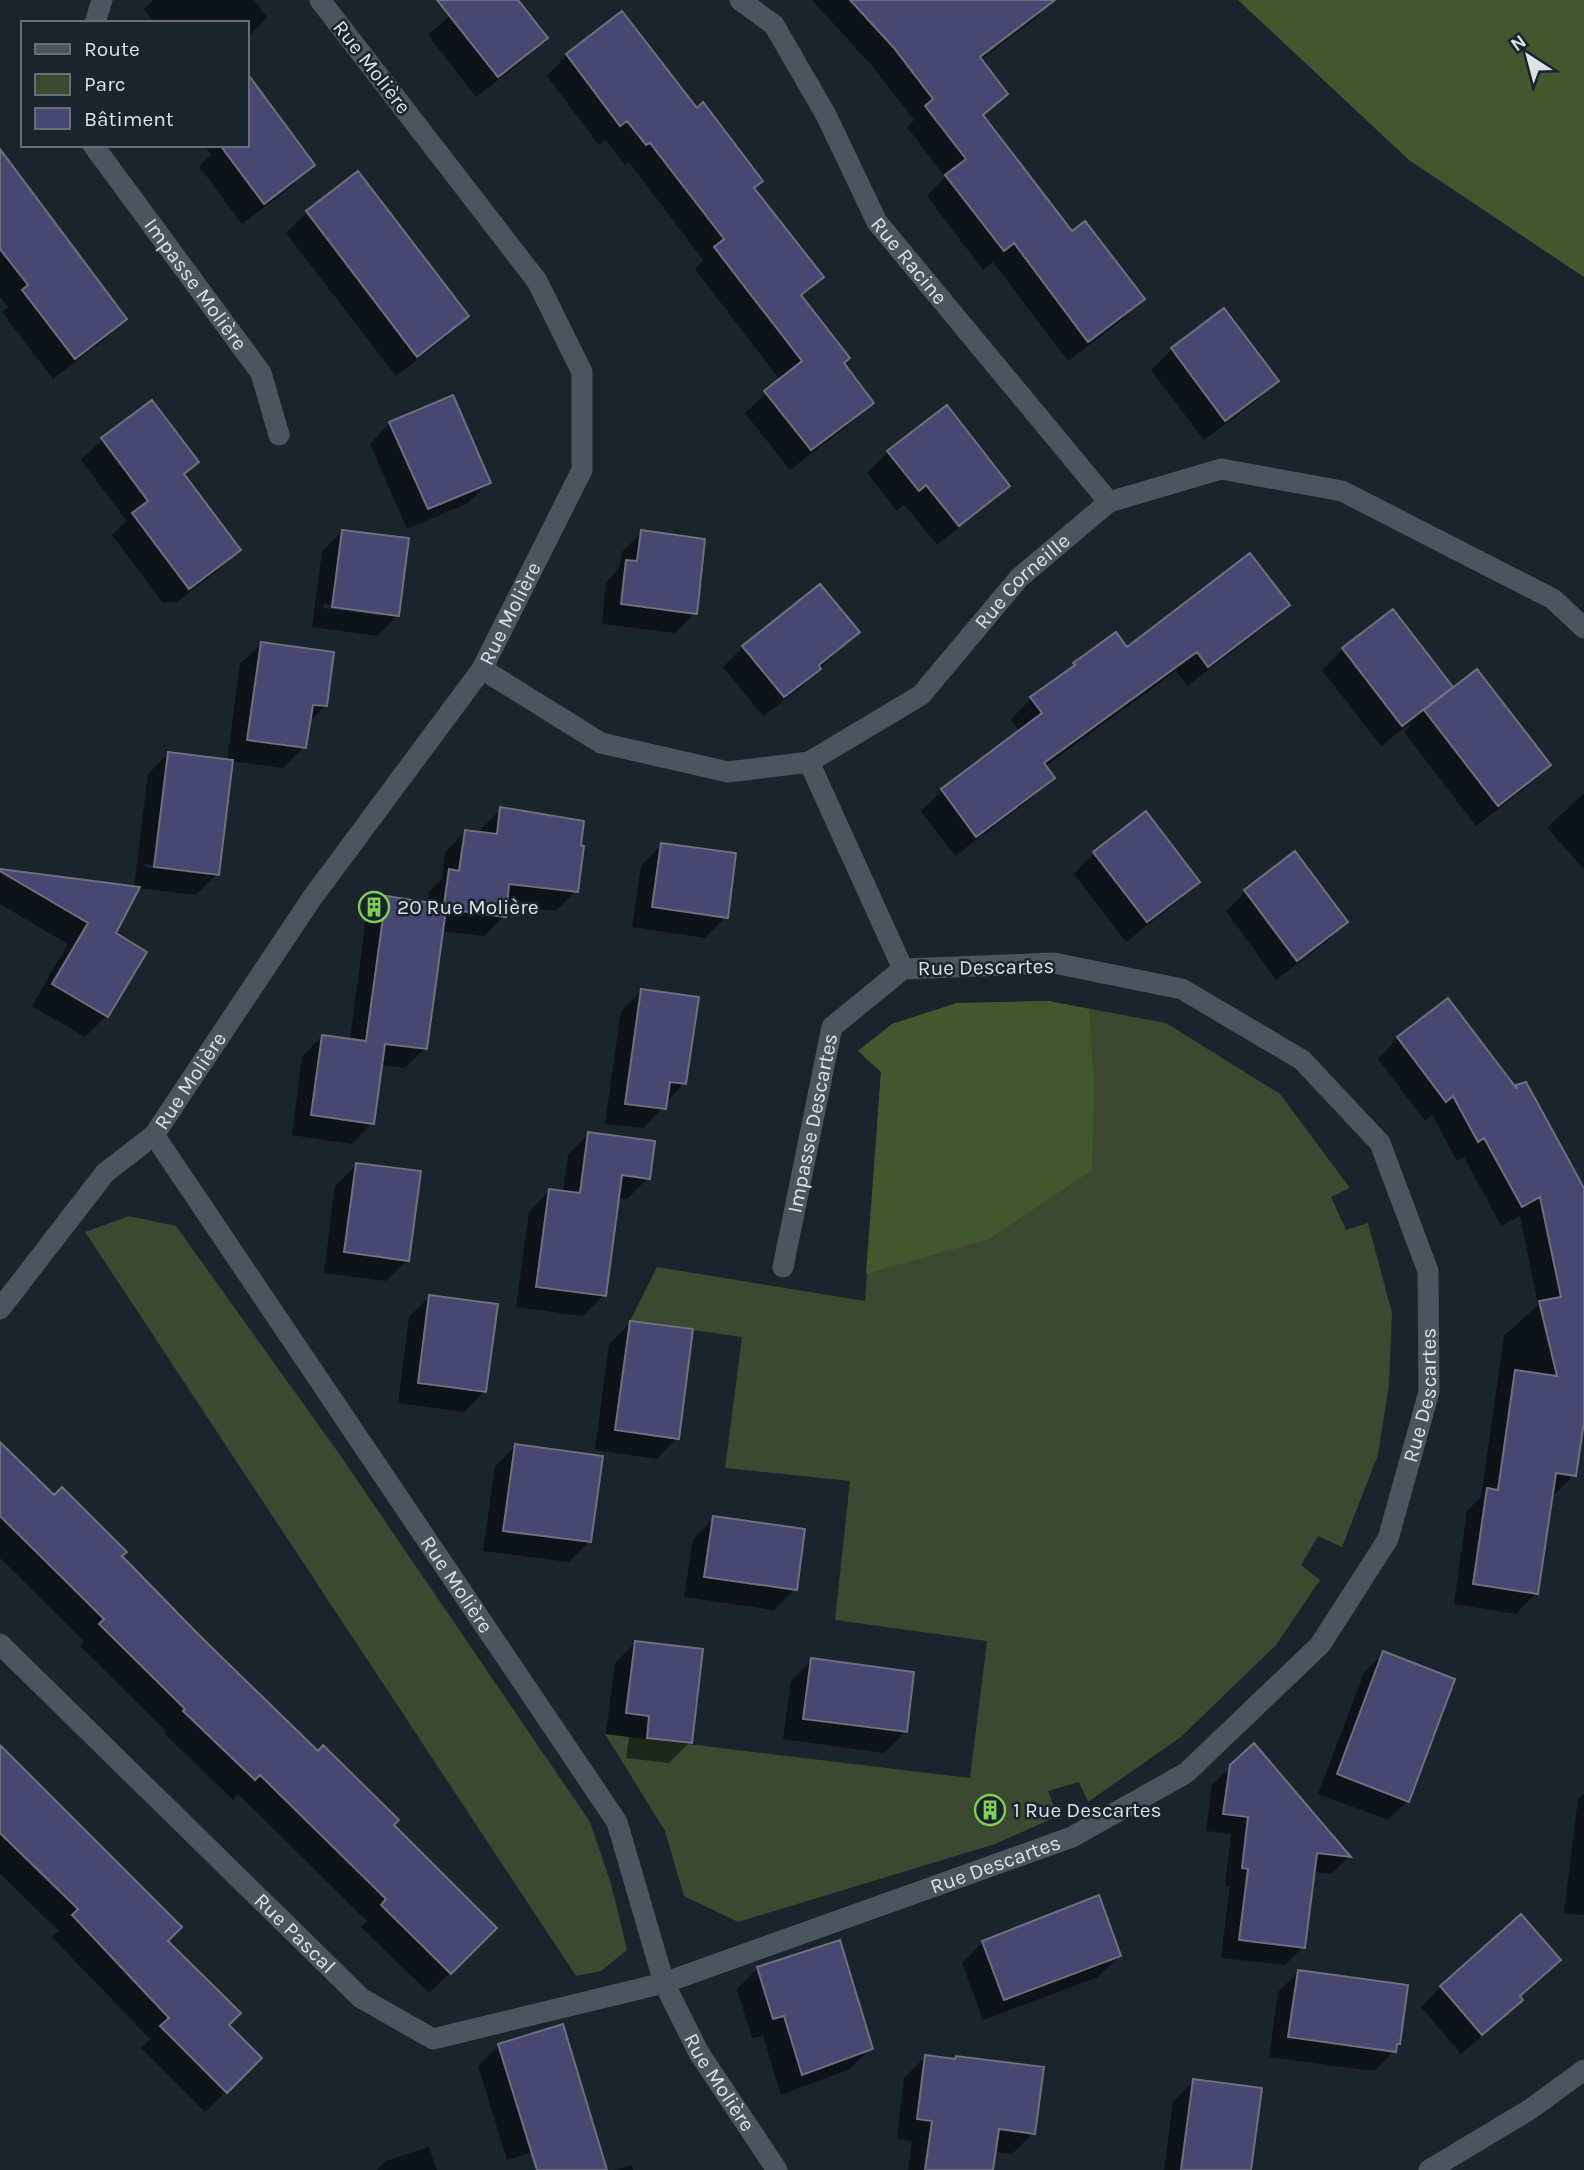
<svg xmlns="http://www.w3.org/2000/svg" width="1584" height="2170" viewBox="0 0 1584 2170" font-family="Karla,sans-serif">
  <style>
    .green { fill: #3b4931 }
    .forest { fill: #41582e }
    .shadow { fill: #0007; fill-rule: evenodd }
    .building { fill: #484771; stroke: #6f6f7e; stroke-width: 2 }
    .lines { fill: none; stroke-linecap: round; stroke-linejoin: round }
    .minor { stroke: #4a5560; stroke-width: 21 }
    .labels { text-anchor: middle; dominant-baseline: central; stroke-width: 5; stroke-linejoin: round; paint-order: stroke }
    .street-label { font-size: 21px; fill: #dbe2e8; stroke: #19242d }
    .poi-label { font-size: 21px; fill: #dbe2e8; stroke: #19242d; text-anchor: start }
  </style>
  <rect width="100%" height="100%" fill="#19242d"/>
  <path class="green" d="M1048,1001l118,22 114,71 70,94 -19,9 15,33 22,-7 24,90 -3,72 -11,70 -36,92 -24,-11 -17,29 19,15 -44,65 -95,92 -93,65 -9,-20 -31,9 10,25 -63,28 -257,78 -54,-26 -19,-65 -60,-97 365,44 17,-137 -152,-21 15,-139 -125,-13 17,-131 -112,-16 27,-54 208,34 16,-229 -23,-21 34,-27 65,-21z
    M129,1216l47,10 164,229 250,367 21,62 16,66 -26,21 -25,5 -491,-744z"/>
  <path class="forest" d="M1238,0h346v277l-175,-117z
    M1048,1001l41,8 5,75 -2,86 -103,69 -123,35 15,-202 -23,-21 34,-27 65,-21z"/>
  <path class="shadow" d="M153,0h101l13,17 -20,21v-15h-93l-10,-14z
    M467,0h49l30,38 -21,21 -49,38 -48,-62z
    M812,0h241l-17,18 -56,42 26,34 -24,23 89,117 72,65 -20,20 -55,42 -75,-99 -10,8 -56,-74 18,-19 -38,-50 7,-7 -40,-52z
    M567,55l186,133 69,89 -21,20 41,67 30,38 -21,21 -61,47 -45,-57 35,-33 -85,-111 8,-9 -74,-98 -4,3 -19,-25 -7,5 -52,-69z
    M247,76l65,89 -20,21 -50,38 -43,-58 12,-11 -7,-10h43z
    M358,174l108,142 -20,21 -50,39 -110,-143 21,-20z
    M0,191l125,128 -21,21 -51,39 -51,-67 6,-5 -8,-10z
    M1172,349l105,32 -21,20 -52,39 -53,-70z
    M946,408l61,78 -21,20 -49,39 -33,-41 -7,7 -30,-38 21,-21z
    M390,423l99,59 -21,21 -61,26 -37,-85z
    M102,440l94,22 -13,14 56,73 -21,21 -41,32h-15l-50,-67 15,-14 -46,-61z
    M342,531l55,85 -20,20 -65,-9 10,-75zM324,604l58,8v4l-59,-8z
    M642,532l53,81 -20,20 -73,-9 4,-42 13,-13 3,-17z
    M1288,604l-21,21 -80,61 -11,-15 -132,96 8,10 -20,21 -77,58 -34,-45 21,-20 78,-59 -9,-13 20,-20 32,-23 11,-12z
    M1393,611l52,85 103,69 -20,21 -52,40 -72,-94 6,-6 -1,-2 -28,22 -59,-76 21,-21z
    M857,632l-58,57 -36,27 -40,-49 20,-20z
    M261,644l64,62 -17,17 -4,24 -21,21 -52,-7 -14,113 -21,21 -58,-7 -24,46 -8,82 -21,21 -53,-31 36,-62 -68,-40v-33l134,16 14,-113 21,-21 58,8 13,-97zM145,864l56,7v3l-56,-7z
    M1584,793v76l-37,-41z
    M501,809l75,82 -20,20 -51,-6 -1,11 -20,20 -43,-5 -16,117 -20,20 -25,-3 -8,58 -20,21 -60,-9 10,-78 20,-21 28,4 16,-122 21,-20 40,6 2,-13 13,-12 3,-27 20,-20 15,2 1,-5z
    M662,845l64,72 -21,21 -73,-11 9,-61z
    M1094,853l104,28 -21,21 -51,40 -52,-68z
    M1246,891l100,31 -20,20 -50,38 -50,-69z
    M642,990l42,93 -40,45 -39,-4 16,-113z
    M1398,1038l117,51 2,-2 67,104v210l-10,74 -20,20h-3l-15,98 -20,21 -62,-10 13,-93 14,-14 23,-161 34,-31 -18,-89 -19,10 -37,-69 -7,4 -25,-46 -7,6 -47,-62z
    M589,1134l59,44 -21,21 -10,-1 -13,97 -21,21 -67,-9 13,-95 20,-21 14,1 5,-37z
    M356,1165l51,95 -21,21 -62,-8 11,-87z
    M430,1296l55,95 -21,21 -66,-9 11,-86z
    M630,1323l47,115 -20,21 -62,-9 14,-106z
    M0,1445l54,53 66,58 375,372 -66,65 -68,-66 6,-6 -129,-127 -5,6 -69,-67 2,-2 -86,-85 4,-5 -84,-83z
    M515,1446l75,95 -21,21 -86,-11 12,-84z
    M714,1518l81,71 -21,21 -90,-13 9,-58z
    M636,1642l54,100 -21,21 -43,-5 3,-21 -23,-3 9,-71z
    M1384,1653l23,148 -19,19 -70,-26 46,-121z
    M812,1660l93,72 -21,21 -101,-14 8,-58z
    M1254,1745l95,112 -18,17 -18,-2 -10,75 -18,18 -64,-7 9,-72h-5l6,-52 -25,-3 6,-46z
    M0,1748l166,193 61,84 33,33 -55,54 -64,-64 9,-9 -98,-102 7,-6 -59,-57z
    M1584,1793v122l-20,-2 14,-114z
    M983,1942l136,14 -21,21 -115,43 -21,-57z
    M1559,1960l-40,37 1,2 -20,21 -39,34 -40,-47 20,-20z
    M758,1968l113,80 -21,21 -69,26 -18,-59 -11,2 -15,-49z
    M1298,1972l100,71 -4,8 -20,20 -105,-14 9,-65z
    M499,2045l107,125h-67l-5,-18 -27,8 -29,-94z
    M925,2057l28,4 3,-3 77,75 -21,21 -18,-2 -3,18h-83l4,-29 -15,-2 7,-61z
    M1194,2081l48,89h-78l9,-68z
    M429,2147l8,23h-60l9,-9z
    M632,2165l1,5h-19z"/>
  <path class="building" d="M437,0h81l30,38 -50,39z
    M850,0h205l-75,57 28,37 -25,21 89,116 13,-10 60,78 -57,43 -74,-99 -10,8 -59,-76 21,-16 -41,-53 8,-7 -39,-51z
    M622,11l75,97 6,-6 60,79 -9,7 70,89 -23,18 49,63 -6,5 30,40 -63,47 -47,-59 38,-30 -88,-114 10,-8 -74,-96 -4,2 -19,-24 -7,5 -54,-72z
    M247,73l68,92 -51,39 -44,-59h27z
    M0,149l127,170 -52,40 -53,-69 6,-5 -28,-36z
    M358,171l111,145 -52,41 -111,-146z
    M1224,308l55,73 -54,40 -54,-73z
    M453,395l38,88 -63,26 -39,-87z
    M152,400l47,62 -15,12 57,76 -52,39 -57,-76 16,-12 -47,-63z
    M947,405l63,81 -51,40 -33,-41 -7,6 -32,-40z
    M342,530l67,8 -10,78 -67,-9z
    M641,530l64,9 -8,75 -76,-10 5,-44 11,1z
    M1250,553l40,52 -82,62 -11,-15 -153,111 11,15 -79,59 -35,-48 101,-76 -12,-16 45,-32 -2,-2 43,-31 11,15z
    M820,584l40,48 -41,33 2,4 -37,28 -42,-51z
    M1393,609l60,78 -51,39 -60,-78z
    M261,642l73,10 -7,54 -14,-1 -7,43 -59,-8z
    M1477,669l74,96 -53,41 -74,-96z
    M168,752l65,8 -14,115 -65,-8z
    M500,807l84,14 -3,24 3,1 -6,46 -69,-8 -3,33 -60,-8 -19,140 -42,-5 -11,80 -63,-9 11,-80 44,6 20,-145 58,9 5,-36 10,2 6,-41 32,4z
    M1146,811l54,71 -53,40 -54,-70z
    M661,843l75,10 -8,65 -76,-11z
    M1295,851l53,71 -51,39 -53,-71z
    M0,869l140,18 -24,46 31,19 -39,65 -56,-33 36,-61 -88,-52z
    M641,989l58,8 -13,87 -16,-2 -4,27 -41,-5z
    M1448,998l69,91 -1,-4 10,-3 58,106v234l-8,54 -20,-3 -18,121 -65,-10 14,-96 11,2 17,-120 42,6 -18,-75 22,-4 -21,-100 -18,10 -38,-69 -6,4 -25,-46 -7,6 -49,-65z
    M588,1132l67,9 -5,38 -28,-4 -16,121 -70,-9 13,-98 31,4z
    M356,1163l65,8 -12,90 -65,-9z
    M429,1295l69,9 -12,88 -68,-9z
    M630,1321l63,8 -14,110 -64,-9z
    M0,1442l54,53 8,-8 65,65 -5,4 78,80 118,115 5,-6 76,75 -5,5 103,103 -46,46 -70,-69 5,-6 -126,-124 -5,5 -72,-69 2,-2 -86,-85 5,-5 -104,-103z
    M515,1444l88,12 -12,86 -88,-11z
    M713,1516l92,13 -8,61 -93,-13z
    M635,1641l68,8 -11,94 -45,-5 2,-22 -23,-3z
    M1383,1651l72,28 -46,123 -72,-28z
    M811,1658l103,14 -7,60 -104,-13z
    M1254,1743l97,114 -34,-4 -12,95 -66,-8 9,-71 -6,-1 6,-51 -25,-3 7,-49z
    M0,1745l182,182 -14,14 73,72 -12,12 33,33 -35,35 -67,-67 9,-8 -97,-103 6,-6 -78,-76z
    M1099,1895l22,61 -117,44 -22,-59z
    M1521,1914l40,46 -41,36 3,4 -41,35 -42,-49z
    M840,1940l33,109 -71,26 -18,-59 -11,3 -16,-52z
    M1298,1970l110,15 -8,59h-3l-1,8 -108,-15z
    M563,2024l44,146h-70l-39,-126z
    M925,2055l30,4 1,-3 88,11 -9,67 -36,-5 -6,41h-68l7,-49 -15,-2z
    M1193,2079l69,9 -11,82h-70z"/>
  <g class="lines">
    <g class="minor">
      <path id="s1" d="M740,0l34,25 52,90 51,107 232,280"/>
      <path d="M95,23l7,-23"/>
      <path id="s2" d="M93,145l168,228 18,62"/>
      <path id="s3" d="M482,669l119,74 127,29 81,-10 112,-67 98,-117 90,-76 112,-33 121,22 211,108 31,29"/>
      <path id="s4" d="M154,1135l463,687 47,161 35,70 78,117"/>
      <path id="s5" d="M783,1267l49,-240 71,-58"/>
      <path id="s6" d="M0,1309l105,-136 49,-38 158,-237 170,-229 100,-199v-98l-45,-91 -217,-281"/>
      <path id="s7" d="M0,1644l361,354 72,41 231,-56 408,-146 114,-64 134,-128 68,-106 41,-147 -1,-121 -48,-128 -78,-83 -120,-71 -128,-26 -151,6 -94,-207"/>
      <path d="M1429,2170l100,-60 55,-40"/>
    </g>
  </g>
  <defs>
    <g id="building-ring" transform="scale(1.575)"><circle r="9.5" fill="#19242d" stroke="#7fd052" stroke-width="1.5"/><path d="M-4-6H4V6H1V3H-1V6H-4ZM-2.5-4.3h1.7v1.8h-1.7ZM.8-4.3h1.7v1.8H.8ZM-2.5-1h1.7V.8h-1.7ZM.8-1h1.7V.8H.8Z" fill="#7fd052"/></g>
  </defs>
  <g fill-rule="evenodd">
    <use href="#building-ring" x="374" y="907"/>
    <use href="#building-ring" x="990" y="1810"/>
  </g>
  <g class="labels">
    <g class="street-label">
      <text transform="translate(372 67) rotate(52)">Rue Molière</text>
      <text stroke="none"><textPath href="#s1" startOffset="315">Rue Racine</textPath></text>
      <text stroke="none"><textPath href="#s2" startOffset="173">Impasse Molière</textPath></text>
      <text stroke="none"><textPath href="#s3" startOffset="635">Rue Corneille</textPath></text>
      <text stroke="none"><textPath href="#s6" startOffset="866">Rue Molière</textPath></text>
      <text transform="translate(986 967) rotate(-1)">Rue Descartes</text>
      <text stroke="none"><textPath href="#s6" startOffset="299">Rue Molière</textPath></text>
      <text stroke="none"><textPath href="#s5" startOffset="147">Impasse Descartes</textPath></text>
      <text stroke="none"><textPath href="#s7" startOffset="1850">Rue Descartes</textPath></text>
      <text stroke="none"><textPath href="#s4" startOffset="542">Rue Molière</textPath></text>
      <text stroke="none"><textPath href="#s7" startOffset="1178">Rue Descartes</textPath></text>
      <text stroke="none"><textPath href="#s7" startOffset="413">Rue Pascal</textPath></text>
      <text stroke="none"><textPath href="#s4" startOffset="1110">Rue Molière</textPath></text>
    </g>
    <g class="poi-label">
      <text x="397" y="907">20 Rue Molière</text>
      <text x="1013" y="1810">1 Rue Descartes</text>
    </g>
  </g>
  <rect x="21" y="21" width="228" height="126" fill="#19242d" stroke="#677078" stroke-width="2"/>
  <rect x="35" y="44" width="35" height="10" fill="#4a5560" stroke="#677078" stroke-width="2"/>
  <text x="84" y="56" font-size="21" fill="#dbe2e8">Route</text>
  <rect x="35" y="74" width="35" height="21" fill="#3b4931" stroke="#677078" stroke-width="2"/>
  <text x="84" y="91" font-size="21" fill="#dbe2e8">Parc</text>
  <rect x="35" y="108" width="35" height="21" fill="#484771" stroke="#677078" stroke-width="2"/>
  <text x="84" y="126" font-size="21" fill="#dbe2e8">Bâtiment</text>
  <g transform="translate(1528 56) rotate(324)" stroke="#19242d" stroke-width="5" paint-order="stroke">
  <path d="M0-5L12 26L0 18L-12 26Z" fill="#dbe2e8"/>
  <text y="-10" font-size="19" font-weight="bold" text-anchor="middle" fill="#dbe2e8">N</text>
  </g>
</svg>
